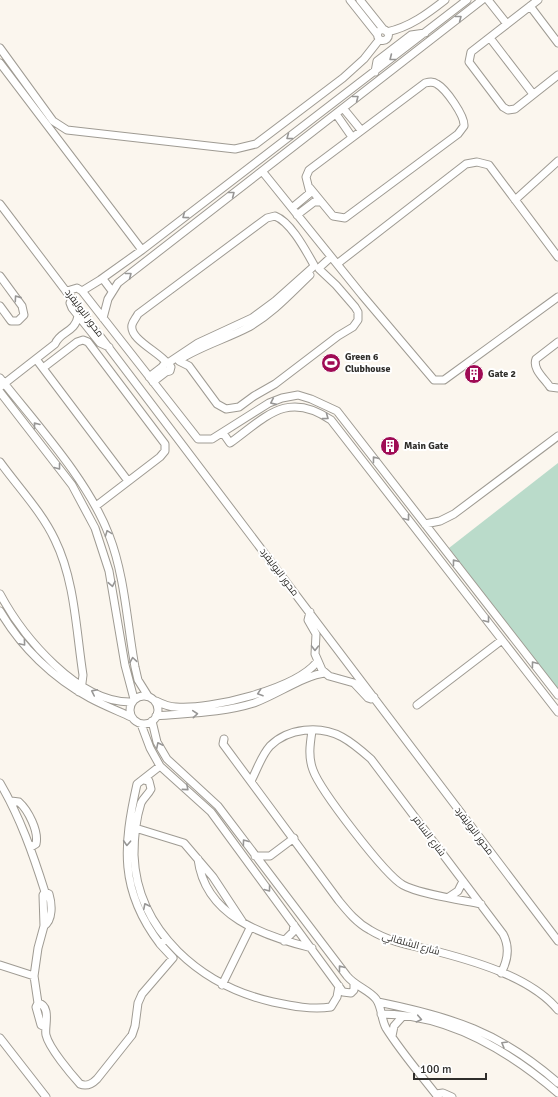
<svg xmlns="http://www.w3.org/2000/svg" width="558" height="1097" viewBox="0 0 558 1097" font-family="Signika,Cairo,sans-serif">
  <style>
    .green { fill: #badbca }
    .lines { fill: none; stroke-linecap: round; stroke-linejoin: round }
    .minor-casing { stroke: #9f9b93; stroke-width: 9 }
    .minor { stroke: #fff; stroke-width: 7 }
    .oneway { stroke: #979695 }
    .labels { text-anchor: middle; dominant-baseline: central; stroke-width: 4; stroke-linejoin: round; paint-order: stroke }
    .street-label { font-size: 10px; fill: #2f2e2b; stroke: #fff }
    .poi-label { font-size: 10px; font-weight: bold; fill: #2f2e2b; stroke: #fff; text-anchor: start }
  </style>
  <rect width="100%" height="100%" fill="#fbf6ee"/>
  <path class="green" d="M558,463v227l-109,-142z"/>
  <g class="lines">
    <g class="minor-casing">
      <path id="minor" d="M350,0l27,34
        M360,0l24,30
        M488,0l19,24
        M538,0l-67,52 -2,10 34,45 5,3 7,-1 43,-34
        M530,6l28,37
        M377.5 35a5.5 5.5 0 1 1 11 0a5.5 5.5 0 1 1-11 0Z
        M387,32c23,-5 40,-18 58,-32
        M490,38l43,56
        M0,48l53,73 14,9 168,19 21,-5 87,-66 21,-19 15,-19
        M0,63l142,187
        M375,72l2,-11 34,-26 14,-2
        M343,108l18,22
        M336,114l16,23
        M262,171l100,124 72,85h10l114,-83
        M515,200l43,-39
        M0,204l558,737
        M292,208l18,-15 -4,-16 3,-7 116,-87c4,-1 8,-2 12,1 9,5 28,32 27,42l-6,8 -113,84 -12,-2 -23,-28
        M297,215l17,-13h7
        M337,264l129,-100 11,-2 12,3 69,92
        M319,268l12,-11
        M0,276l22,30 2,9 -6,6h-7l-11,-15
        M103,279l9,12
        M67,291l10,-3 5,3 116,148h14l57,-36 13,-5 16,-3 13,4 26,12 221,284
        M82,291l18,-11 42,-30 325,-250
        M72,298l-2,5 2,5 28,35 9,4
        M103,318l5,-19 10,-16 364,-283
        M558,342l-22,17c-4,10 9,20 14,28l8,1
        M36,359l92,122
        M179,360c22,-14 47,-21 70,-33 24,-14 41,-33 61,-52
        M179,361l10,5 28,38 9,5 13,-2 15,-11 21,-12 63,-48 15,-9 5,-7v-8l-3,-5 -19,-22 -17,-16
        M167,363c-8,-11 -38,-24 -35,-38 1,-4 4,-7 6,-11l129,-96 8,-2c16,6 31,35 39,49
        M168,363l30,-20 54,-25 23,-17 37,-33
        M43,368l34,-26 6,-2 5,2 77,102v7l-5,6 -64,49
        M149,377l13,-10 3,-4h3l3,4 -1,4 -4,1 -4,-5
        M0,378c37,47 88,102 109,157 16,41 18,89 26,132l3,13 10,16
        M153,382l13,-10
        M0,387l55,-43c5,-13 20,-11 23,-28
        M0,392l72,93 23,43 14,43 16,94 9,34
        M223,433l7,10c36,-26 57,-53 101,-23l227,292
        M0,462c18,25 42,50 55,78 20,41 21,90 28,135l-1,8 -3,9
        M425,524l15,-3 14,-7 104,-78
        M0,594c23,43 78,109 131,108
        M0,611c21,36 53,67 90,87 13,7 28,13 41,19
        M310,612l-2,8 8,14 -1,20 7,16 7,6 25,7 14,15 3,1 3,-2
        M130 710a14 14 0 1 1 28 0a14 14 0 1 1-28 0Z
        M156,701c6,3 13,6 20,6 35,3 119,-18 141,-45
        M417,705l85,-65
        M156,716c34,-3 66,-3 98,-13 22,-8 51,-28 71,-30
        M152,721l5,21 10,17 51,47 129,170c8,10 22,14 29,23 6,8 5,20 10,29 15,24 35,47 52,69
        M141,724l9,24 10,18 51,46 132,180 8,1 3,-3v-6
        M312,731c-2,13 -4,26 1,39 7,20 72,105 90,115 16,9 58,15 78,19
        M224,739l-1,5 116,157c9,11 18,22 31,29 21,13 45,16 69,22 38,10 93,26 119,58
        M144,780l5,1 2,8c-3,6 -7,8 -10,14 -5,16 -7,35 -7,52 3,77 68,131 139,147 19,4 39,8 58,5l6,-10 2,-11
        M251,781c6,-11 10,-25 19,-35 18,-18 50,-21 72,-9 11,6 20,14 29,22l132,175c7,13 5,26 -2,39
        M0,783c20,34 33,71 45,109l4,2c3,10 4,26 -5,32
        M11,801l8,1c9,8 20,29 17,42l-5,3
        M132,827l52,16 29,34 29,44
        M255,856h15l24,-18
        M198,859c7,57 65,77 114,89
        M45,892l-2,3 1,31 -6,22 -4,28 4,27 -2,4 5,18 4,2
        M449,897l9,-6 5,-10
        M284,941l9,-9 1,-7
        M160,944c-41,-54 -37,-98 -23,-160l23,-18
        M0,965l34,11
        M222,985l28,-57
        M378,1002c74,15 122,30 180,81
        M38,1003c14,3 6,24 8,32 3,13 25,39 34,49 7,3 12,0 17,-5l35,-44 3,-9 3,-23 4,-9 31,-36 -13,-14 5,-4
        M381,1014c66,0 128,37 177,79
        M392,1036l2,-10 9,-10
        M0,1038l46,59
        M436,1094l7,-1 9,4"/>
    </g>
    <use href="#minor" class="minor"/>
  </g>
  <defs><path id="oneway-chevron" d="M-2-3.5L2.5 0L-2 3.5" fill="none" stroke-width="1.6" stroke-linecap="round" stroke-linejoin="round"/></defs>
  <g class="oneway">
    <use href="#oneway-chevron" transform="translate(459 18) rotate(-38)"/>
    <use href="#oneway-chevron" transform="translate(392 58) rotate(142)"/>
    <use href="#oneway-chevron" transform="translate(356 98) rotate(-38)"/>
    <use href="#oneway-chevron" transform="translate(289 137) rotate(143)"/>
    <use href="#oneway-chevron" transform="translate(232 194) rotate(-38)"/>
    <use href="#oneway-chevron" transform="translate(185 216) rotate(143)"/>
    <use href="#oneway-chevron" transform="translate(129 275) rotate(-38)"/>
    <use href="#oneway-chevron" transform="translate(17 298) rotate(-125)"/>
    <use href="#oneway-chevron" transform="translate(273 402) rotate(156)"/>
    <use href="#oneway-chevron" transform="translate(326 417) rotate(36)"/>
    <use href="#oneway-chevron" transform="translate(36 425) rotate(-128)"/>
    <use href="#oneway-chevron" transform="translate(375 459) rotate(-128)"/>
    <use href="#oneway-chevron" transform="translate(58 467) rotate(52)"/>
    <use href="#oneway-chevron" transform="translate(407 518) rotate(52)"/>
    <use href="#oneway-chevron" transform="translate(108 533) rotate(-111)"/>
    <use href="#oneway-chevron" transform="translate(455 562) rotate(-128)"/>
    <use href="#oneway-chevron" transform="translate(112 584) rotate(79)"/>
    <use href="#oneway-chevron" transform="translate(487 620) rotate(52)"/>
    <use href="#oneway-chevron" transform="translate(23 643) rotate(50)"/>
    <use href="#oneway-chevron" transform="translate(315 648) rotate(91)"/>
    <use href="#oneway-chevron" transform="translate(133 660) rotate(-99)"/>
    <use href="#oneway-chevron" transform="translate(534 664) rotate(-127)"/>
    <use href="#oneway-chevron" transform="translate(94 692) rotate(-154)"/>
    <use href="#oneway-chevron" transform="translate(260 693) rotate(161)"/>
    <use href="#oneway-chevron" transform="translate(195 714) rotate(-5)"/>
    <use href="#oneway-chevron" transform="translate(159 745) rotate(-116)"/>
    <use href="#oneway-chevron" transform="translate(186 788) rotate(41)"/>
    <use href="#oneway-chevron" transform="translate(245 842) rotate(-126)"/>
    <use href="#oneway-chevron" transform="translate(127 843) rotate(93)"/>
    <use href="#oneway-chevron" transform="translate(268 889) rotate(53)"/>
    <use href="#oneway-chevron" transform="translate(146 906) rotate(-116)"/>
    <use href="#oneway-chevron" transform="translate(341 968) rotate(-128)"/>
    <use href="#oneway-chevron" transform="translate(419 1019) rotate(12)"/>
    <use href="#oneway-chevron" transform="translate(504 1044) rotate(-150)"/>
  </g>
  <defs>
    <g id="stadium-disc" transform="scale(1)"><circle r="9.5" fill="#9f0b54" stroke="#fff"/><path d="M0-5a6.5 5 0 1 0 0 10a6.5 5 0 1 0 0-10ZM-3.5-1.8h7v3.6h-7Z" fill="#fff"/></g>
    <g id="building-disc" transform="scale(1)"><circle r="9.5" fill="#9f0b54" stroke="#fff"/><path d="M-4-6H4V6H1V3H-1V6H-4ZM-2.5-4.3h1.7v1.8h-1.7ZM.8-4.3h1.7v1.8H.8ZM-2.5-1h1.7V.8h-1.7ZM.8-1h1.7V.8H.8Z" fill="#fff"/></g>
  </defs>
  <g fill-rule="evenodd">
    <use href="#stadium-disc" x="331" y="363"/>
    <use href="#building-disc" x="474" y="374"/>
    <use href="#building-disc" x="390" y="446"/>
  </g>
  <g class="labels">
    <g class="street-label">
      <text transform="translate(84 313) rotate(53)">محور البوليفرد</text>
      <text transform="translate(279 572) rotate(53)">محور البوليفرد</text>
      <text transform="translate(474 831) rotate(53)">محور البوليفرد</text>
      <text transform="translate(429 836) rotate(53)">شارع السامر</text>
      <text transform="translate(411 944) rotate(16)">شارع الشلقاني</text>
    </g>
    <g class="poi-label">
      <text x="345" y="357">Green 6<tspan x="345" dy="12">Clubhouse</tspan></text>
      <text x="488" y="374">Gate 2</text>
      <text x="404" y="446">Main Gate</text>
    </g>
  </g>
  <path d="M414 1073v6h72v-6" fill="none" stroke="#2f2e2b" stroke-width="2"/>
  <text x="420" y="1073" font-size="12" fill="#2f2e2b" stroke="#ffffff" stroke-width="3" paint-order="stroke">100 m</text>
</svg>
